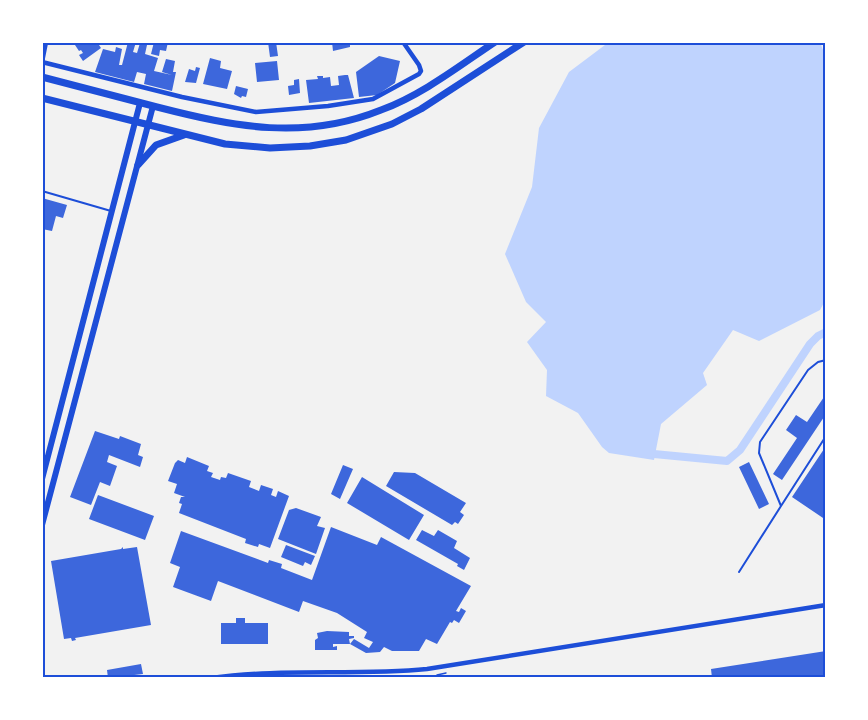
<svg xmlns="http://www.w3.org/2000/svg" width="868" height="720" viewBox="0 0 868 720" font-family="Manrope,sans-serif">
  <style>
    .water { fill: #bfd3fe }
    .lines { fill: none; stroke-linecap: round; stroke-linejoin: round }
    .canal { stroke: #bfd3fe; stroke-width: 8 }
    .building { fill: #3d67dc }
    .path { stroke: #1d4ed8; stroke-width: 1.5 }
    .service { stroke: #1d4ed8; stroke-width: 2 }
    .minor { stroke: #1d4ed8; stroke-width: 4.5 }
    .secondary { stroke: #1d4ed8; stroke-width: 6 }
    .primary { stroke: #1d4ed8; stroke-width: 7 }
    .neatline { fill: none; stroke: #1d4ed8; stroke-width: 2 }
  </style>
  <rect width="100%" height="100%" fill="#f2f2f2"/>
  <path class="water" d="M609,42h211l6,16v241l-6,11 -61,31 -26,-11 -30,43 4,12 -46,39 -7,36 -45,-7 -7,-6 -24,-34 -32,-17 1,-26 -20,-28 19,-20 -20,-20 -21,-48 27,-67 7,-59 30,-56z"/>
  <g class="lines">
    <path class="canal" d="M654,454l73,7 13,-11 70,-106 8,-8 8,-4"/>
  </g>
  <path class="building" d="M79,42h18l4,6 -18,13 -4,-6 4,-2 -2,-3 -2,1 -4,-6z
    M128,42h8l-3,10 4,1 3,-10 7,2 -2,9 13,4 -4,13 18,4 -10,-3 4,-13 9,2 -2,11h3l-4,19 -28,-7 2,-10 -9,-2 -3,10 -39,-10 8,-23 12,3 1,-5 6,2 -3,16h3z
    M154,42h14l-2,9 -6,-1 -1,6 -8,-2z
    M268,42h8l2,14 -8,1z
    M332,42h18v5l-17,4z
    M379,56l21,5 -5,22 -18,12 -18,2 -3,-25z
    M210,58l11,3 -1,7 12,3 -5,18 -24,-5z
    M277,61l2,19 -22,2 -2,-19z
    M196,67l4,1 -4,15 -11,-1 4,-13 6,2z
    M345,75h3l6,23 -45,5 -3,-23 12,-1 -1,-3h6v2l7,-1 1,9 8,-1 -1,-9z
    M299,79l1,14 -11,2 -1,-9 6,-1v-5z
    M236,86l12,3 -2,8 -4,-1 -1,2 -7,-4z
    M42,198l25,7 -4,13 -7,-2 -4,15 -10,-2z
    M826,394v20l-44,66 -9,-6 24,-36 -11,-8 10,-15 11,7z
    M95,431l24,8 1,-3 21,8 -3,11 5,2 -3,10 -31,-12 -2,7 10,4 -7,20 -10,-4 -9,23 -21,-8z
    M826,446v74l-34,-23z
    M187,457l22,9 -2,5 6,2 -2,4 9,3 1,-3 5,1 2,-5 23,8 -2,6 10,4 2,-6 12,4 -2,6 5,2 2,-6 11,5 -19,52 -11,-4 -1,3 -13,-4 1,-4 -67,-26 3,-9 -3,-1 2,-6h4l-11,-4 3,-9 -9,-3 7,-18 3,-3 7,3z
    M749,462l20,42 -10,5 -20,-42z
    M343,465l10,4 -13,30 -9,-5z
    M394,472l21,1 51,30 -6,9 4,3 -6,9 -3,-2 -3,3 -66,-39z
    M362,477l62,38 -15,25 -62,-37z
    M98,495l56,21 -9,24 -56,-21z
    M296,508l25,9 -4,9 8,2 -9,26 -38,-15 11,-29z
    M331,527l46,18 4,-8 90,49 -15,25 3,1 2,-4 5,3 -7,12 -5,-3 -2,3 -2,-1 -13,22 -11,-5 -7,12h-27l-8,-4 -4,5 -14,1 -16,-9 4,-5 15,9 4,-6 -9,-4 3,-6 -30,-19 -34,-12 -4,11 -81,-31 -7,20 -38,-14 7,-20 -10,-4 11,-32 87,32 1,-3 13,4 -1,4 31,12z
    M422,530l12,6 4,-6 19,11 -3,7 16,10 -6,12 -7,-4 1,-2 -42,-24z
    M286,545l29,11 -4,9 -6,-3 -2,4 -22,-9z
    M123,547v2l14,-2 14,78 -76,13 1,2 -4,1 -1,-3 -7,1 -13,-78 70,-12z
    M236,618h9v5h23v21h-47v-21h15z
    M327,631l22,1v4h5v2l-5,1 1,5h-17v3l4,-1v4h-22v-10l3,-2 -1,-5z
    M826,651v27h-114l-1,-9z
    M141,664l2,10 -35,4 -1,-8z"/>
  <g class="lines">
    <path class="path" d="M437,678v-3l9,-2"/>
    <path class="service" d="M42,191l69,20
      M781,506l45,-70
      M739,572l42,-66 -22,-53 1,-11 48,-72 10,-8 8,-2"/>
    <path class="minor" d="M42,62l140,35 74,15 72,-6 45,-7 46,-25 2,-3 -2,-6 -16,-23
      M42,62l4,-20
      M211,678c72,-10 144,-2 216,-9l399,-64"/>
    <path class="secondary" d="M42,479l98,-376
      M42,525l111,-419"/>
    <path class="primary" d="M42,77c38,10 77,20 115,30 78,20 147,34 224,3 41,-15 78,-44 114,-68
      M42,98l183,46 45,4 40,-2 36,-6 46,-16 29,-15 103,-67
      M138,165l18,-20 28,-10"/>
  </g>
  <rect width="868" height="720" fill="none" stroke="#ffffff" stroke-width="87"/>
  <rect x="44" y="44" width="780" height="632" class="neatline"/>
</svg>
